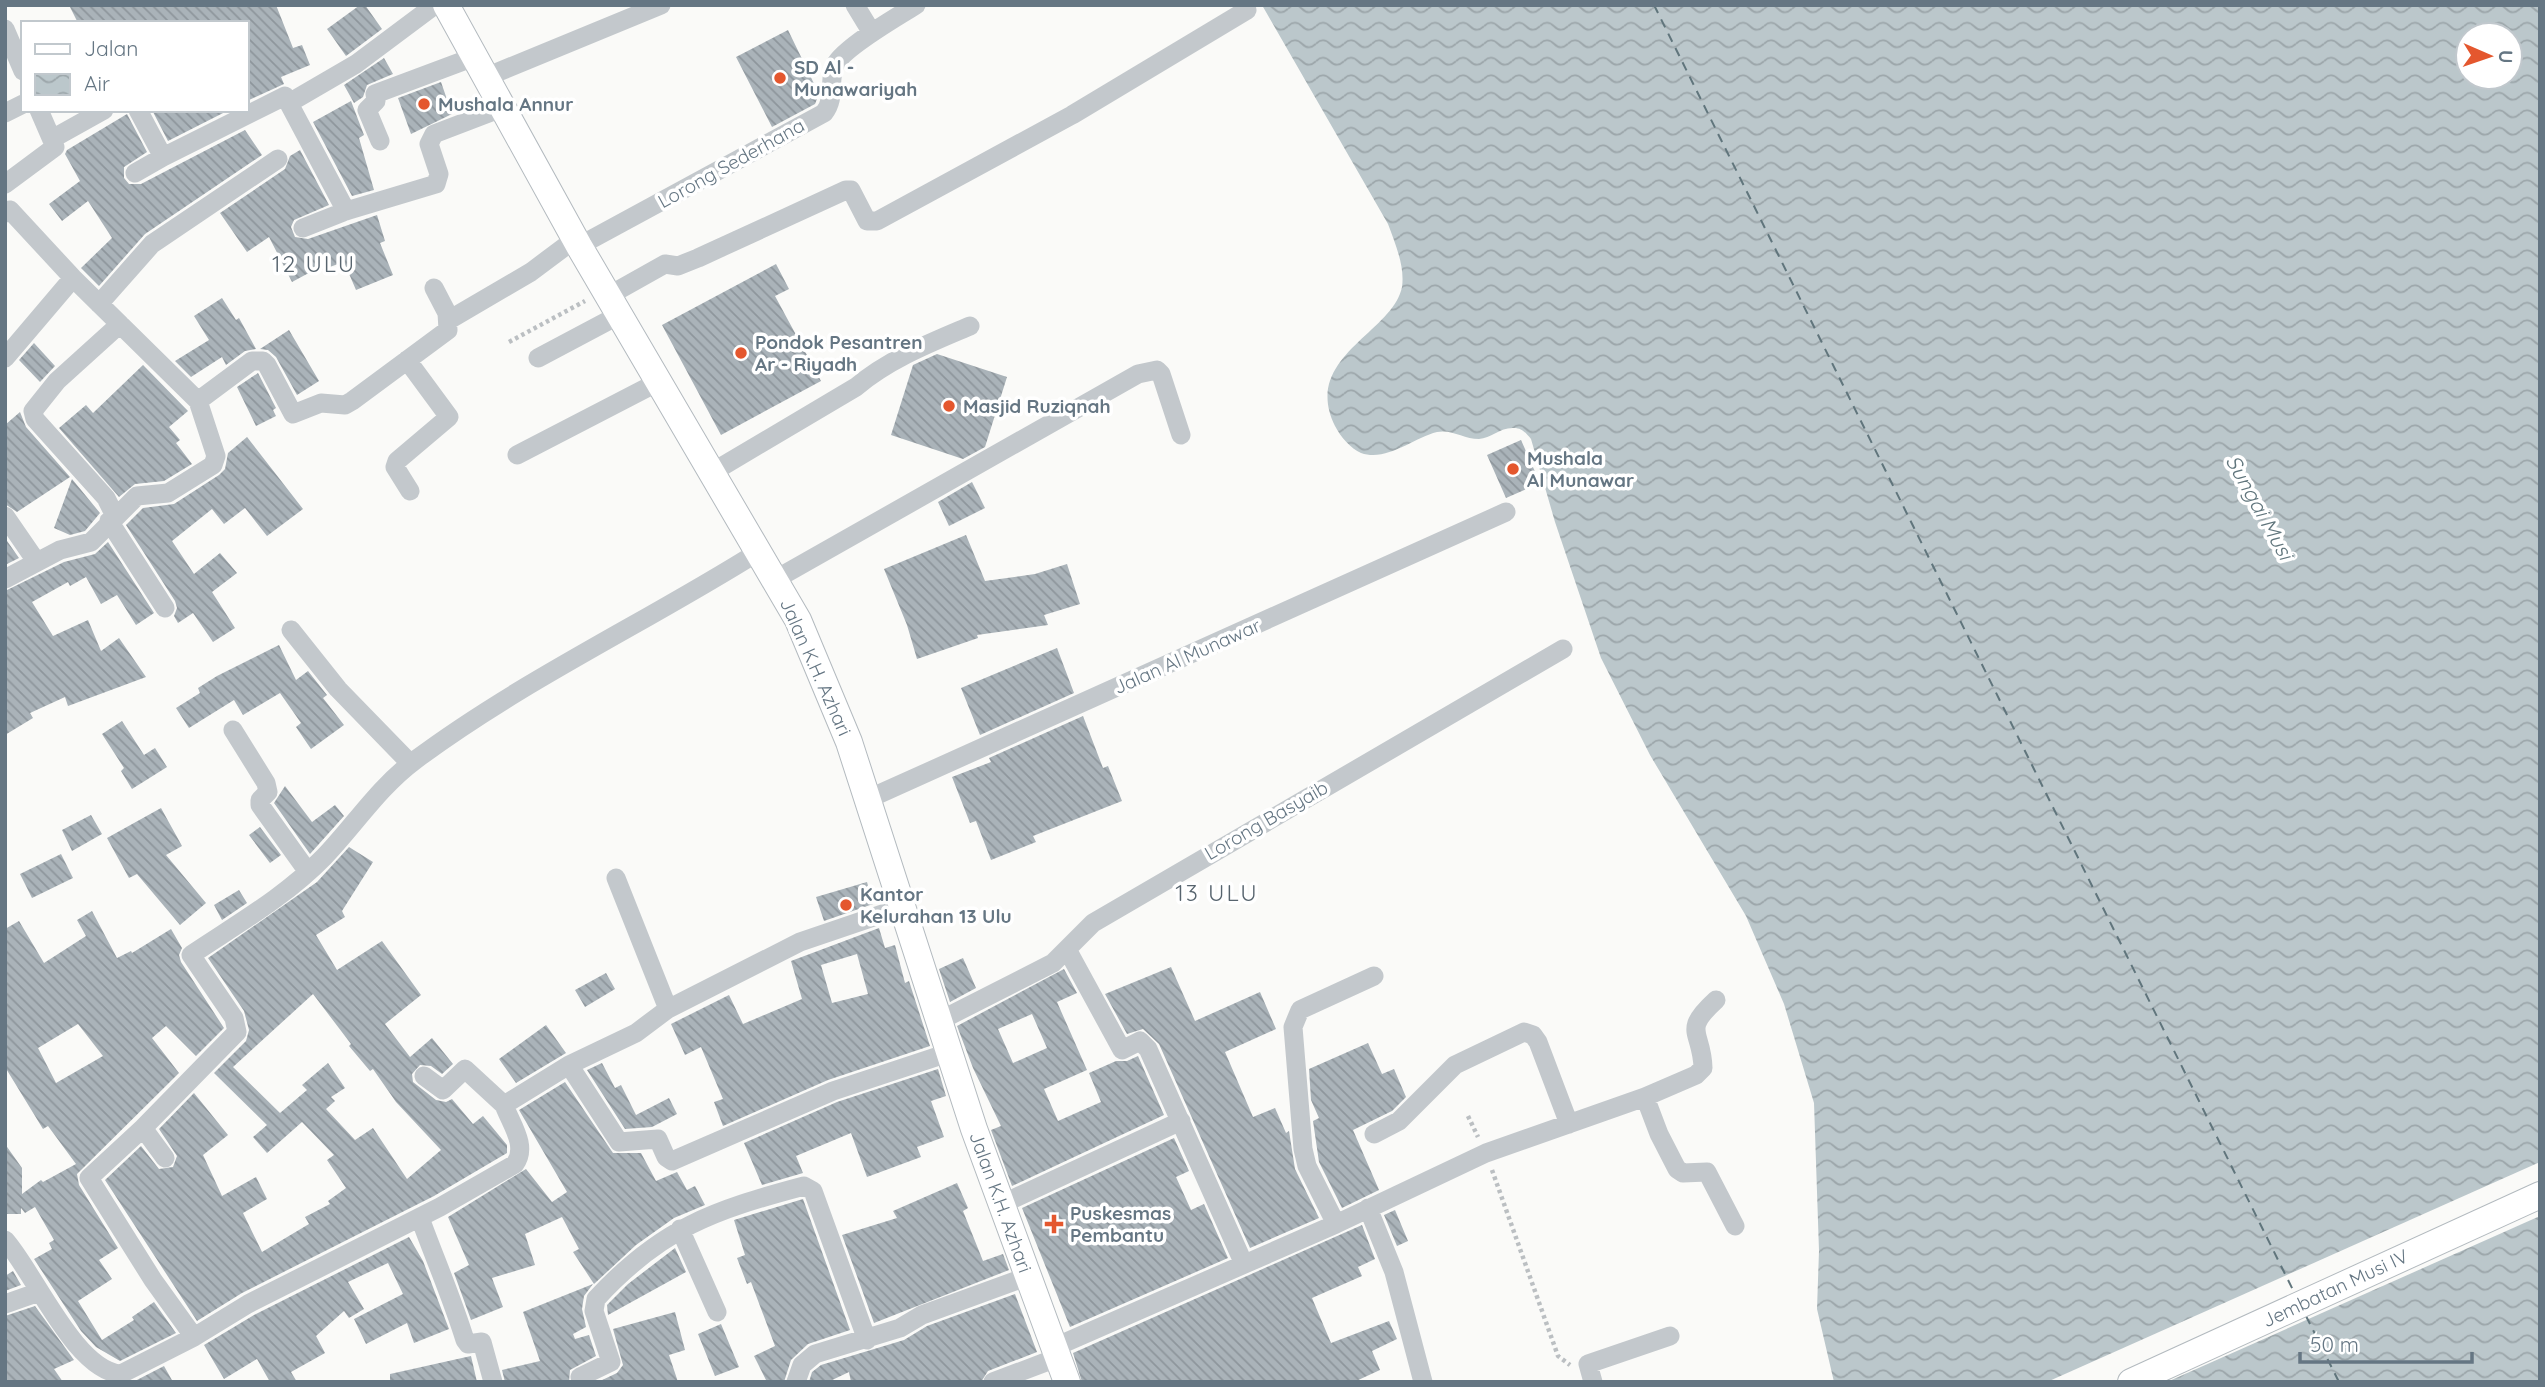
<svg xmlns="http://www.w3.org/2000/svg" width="2545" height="1387" viewBox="0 0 2545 1387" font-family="Quicksand,sans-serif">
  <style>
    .water { fill: url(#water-waves); fill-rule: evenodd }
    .pier { fill: #fafaf8 }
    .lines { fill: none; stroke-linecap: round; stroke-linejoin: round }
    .ferry { stroke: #60757c; stroke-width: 2; stroke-dasharray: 9 7; stroke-linecap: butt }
    .building { fill: url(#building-back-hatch); fill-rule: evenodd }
    .secondary-casing { stroke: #b3babf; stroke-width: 28 }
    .path { stroke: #bbbfc2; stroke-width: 4.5; stroke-dasharray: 3.5 3.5; stroke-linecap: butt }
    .street { stroke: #c3c8cc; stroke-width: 19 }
    .secondary { stroke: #fff; stroke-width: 26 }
    .poi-dot { fill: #e4572e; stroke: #fff; stroke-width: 2.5 }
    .labels { text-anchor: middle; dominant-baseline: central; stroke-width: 7; stroke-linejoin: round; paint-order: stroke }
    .poi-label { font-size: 19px; font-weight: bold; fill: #657683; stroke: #fff; text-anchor: start }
    .street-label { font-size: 19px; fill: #657683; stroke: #fff }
    .water-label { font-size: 21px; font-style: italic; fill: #60757c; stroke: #fff }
    .quarter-label { font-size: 23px; letter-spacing: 2px; fill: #57646e; stroke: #fff }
  </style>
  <defs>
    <pattern id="water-waves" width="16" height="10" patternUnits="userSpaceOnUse" patternTransform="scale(1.75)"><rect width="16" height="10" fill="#bbc7cb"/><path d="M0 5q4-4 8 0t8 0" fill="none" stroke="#9ca6aa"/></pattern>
    <pattern id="building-back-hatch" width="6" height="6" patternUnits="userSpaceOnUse" patternTransform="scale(1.75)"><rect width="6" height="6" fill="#aab3b9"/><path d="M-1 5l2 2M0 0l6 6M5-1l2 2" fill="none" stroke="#8e969c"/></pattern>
  </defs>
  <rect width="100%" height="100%" fill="#fafaf8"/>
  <path class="water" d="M1262,5h1278v1377h-706l-17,-73 2,-58 -5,-148 -30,-99 -38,-88 -96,-161 -49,-97 -46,-136 -24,-83c-5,-6 -9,-11 -17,-11 -13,-1 -23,10 -35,11 -15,0 -27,-10 -42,-7 -24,6 -50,30 -76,21 -10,-4 -21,-17 -26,-27 -34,-69 58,-93 67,-139 3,-21 -7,-44 -14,-63zM2468,35h42v42h-42z"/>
  <path class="pier" d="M2540,1162v54l-373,166h-120z"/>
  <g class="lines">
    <path class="ferry" d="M1654,5l640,1287
      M2306,1316l33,66"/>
  </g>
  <path class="building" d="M69,5h207l17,43 9,-3 8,20 -29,12 3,7 -37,17v-78h-169z
    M360,5h5l17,24 -36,27 -19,-27z
    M788,30l31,64 -4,10 -43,23 -36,-70z
    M384,58l9,16 -26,11 -4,12 -9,6 -10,-18z
    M441,82l11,32 -41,20 -13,-36z
    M351,101l13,34 -5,3 15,52 -22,6 -39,-74z
    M152,110h77l-61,31z
    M127,114l20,38 -23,15v11l5,6h12l104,-54 17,25 -117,79 -46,52 -18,-18 31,-30 -24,-37 -26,20 -13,-17 31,-23 -15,-27 2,-4z
    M300,150l29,55 -35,15 -3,7 4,10 13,2 69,-24 8,26 -5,2 13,32 -37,15 -12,-28 -26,9v-3l-26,14 -23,-45 -22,15 -27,-39 65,-44 5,-13z
    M776,264l13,25 -14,7 46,85 -100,54 -59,-110z
    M222,298l14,22 3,-2 17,31 -11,2 -19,14 -4,-8 -31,20 -16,-16 34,-21 -15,-24z
    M289,330l30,51 -22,14 -21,-38 -8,-7 -8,-1z
    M34,343l21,23 -15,16 -21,-22z
    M937,354l70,23 -22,70 -22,12 -72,-24 22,-70z
    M143,365l45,46 -19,16 11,13 -4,3 16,21 -28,17 -29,3 -16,13 -60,-69 27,-23 7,8z
    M258,373l18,35 -3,2 3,6 -20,10 -19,-39z
    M20,412l6,15 44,50 -53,35 -12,-8v-79z
    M247,437l56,72 -36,27 -22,-28 -21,16 -12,-15 -40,32 22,33 26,-21 17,20 -25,19 23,36 -22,14 -20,-29 -15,10 -4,-7 3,-8 -2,-7 -49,-76 17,-17 31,-4 45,-29 6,-6 3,-16z
    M1521,440l19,43 -34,15 -19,-43z
    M72,479l28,34 -15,18 -15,4 -16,-7z
    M972,482l13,26 -36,18 -11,-24z
    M966,535l19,46 50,-7 32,-10 13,40 -36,11 4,10 -71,10 1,3 -61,21 -10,-34 -23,-56z
    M5,538l14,20 -14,7z
    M108,542l46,71 -18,12 -19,-30 -16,9 -15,-27 -16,9 -2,-4 -36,20 21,34 35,-16 13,31 18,-13 27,39 -78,29 -3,-9 -35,16 3,5 -28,17v-144l59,-29 31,-8z
    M279,645l17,35 12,-9 19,24 -4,3 21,27 -33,24 -15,-22 5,-4 -21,-30 -37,22 -9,-15 -45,28 -13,-20 24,-15 -2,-5 19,-12z
    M1057,648l17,45 -94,42 -19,-47z
    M1083,716l20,52 5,-2 14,35 -89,35 3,6 -45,18 -15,-39 -6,2 -18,-46 39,-15 -2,-4z
    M122,721l22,34 11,-7 12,19 -35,22 -11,-18 3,-3 -22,-34z
    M285,786l27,36 23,-17 9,11 -34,38 -36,-51z
    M161,808l21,38 -16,9 40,48 -26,22 -43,-51 -8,4 -22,-40z
    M91,815l11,19 -30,17 -10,-21z
    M260,827l21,28 -11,8 -21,-28z
    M349,847l24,15 -31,49 3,6 -29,18 21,35 45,-29 39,54 -36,29 25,33 22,-19 21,26 -11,10 -11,-8 -11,-1 -8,9 1,8 23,18 10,2 6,-3 21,25 10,-8 24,29v8l-73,43 -192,97 -45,28 -92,-141 36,-34 18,23 14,-2 4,-11 -18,-27 35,-36 34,42 -25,20 19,41 34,-19 11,22 -24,14 19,39 47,-28 -4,-7 25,-13 -2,-3 18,-13 -19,-28 7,-5 -32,-33 -35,31 -14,-16 14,-12 -53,-52 32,-32 3,-11 -5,-19 -36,-53 109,-76zM313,994l38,50 -2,2 21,25 3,-2 23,33 45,48 -34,29 -34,-51 -18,12 -29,-31 9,-8 -4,-4 14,-9 -17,-25 -26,22 5,5 -27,23 -47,-46z
    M61,854l12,24 -41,20 -12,-24z
    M867,882l6,22 -49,17 -8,-24z
    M239,890l8,13 -25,17 -8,-15z
    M92,911l25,47 14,-7 1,2 39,-24 11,19 -3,7 2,7 43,66 -28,28 -30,-30 -14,12 27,35 -102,101 2,11 39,63 -19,12 13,19 -34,22 24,39 32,-20 -2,-3 22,-15 22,31 -56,28 -24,-14 -15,-16 -47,-72 18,-10 -3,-6 5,-3 -19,-33 -10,6 -4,-5v6h-16v-70l17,24v26l19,-14 2,2 33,-18 -28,-38 -5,3 -38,-62v-138l14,-8 25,42 42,-27 -9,-16zM78,1024l25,32 -47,27 -18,-35z
    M879,928l6,20 10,-3 10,38 4,-2 21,65 -102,34 -105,46 -9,-24 9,-3 -22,-52 -16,8 -14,-31 58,-29 14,29 59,-25 -11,-38zM857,954l11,40 -36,9 -11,-38z
    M963,958l13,30 -26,14 -11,-33z
    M1171,967l24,54 65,-29 16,37 -51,23 28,65 22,-9 11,25 3,-2 6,38 24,49 -69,30 -91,-204 -16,-15 -16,5 -22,-40z
    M1064,969l13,24 -20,9 30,68 -43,19 14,32 43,-19 -12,-29 27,-12h11l11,-5 26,59 -152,71 -21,-56 10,-4 -28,-58 -16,-42zM1032,1014l15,34 -34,15 -15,-34z
    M606,973l9,16 -30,18 -10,-17z
    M546,1025l20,28 -50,30 -17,-24z
    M1368,1043l14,31 12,-5 12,28 -14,14 -39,19 26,60 -37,18 -23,-46 -6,-41 6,-3 -8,-18 -2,-31z
    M602,1063l13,25 6,-3 15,30 33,-17 8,16 -25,13 -27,2 -38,-59z
    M938,1069l8,27 -15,5 13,36 -27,10 4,10 -54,20 -16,-44 -55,23 7,17 -41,12 -18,-42 93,-41z
    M565,1082l48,71h28l15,28 21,-9 10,18 8,-4 10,19 -31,13 -38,27 -42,39 -21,-32 6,-3 -17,-32 -37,17 10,31 -43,13 11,29 -32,13 -17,-47 15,-8 -21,-48 78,-48 26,33 15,-10 -48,-82z
    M1174,1138l15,33 -13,6 15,33 13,-6 24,54 -158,69 -48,-119z
    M957,1183l11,25 -5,3 20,50 20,-7 6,16 -135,53 -32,-88 55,-17 -4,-7z
    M803,1199l47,131 -42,14 -17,16 -7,22h-17l-13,-26 21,-10 -24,-64 -4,2 -10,-26 8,-3 -11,-35z
    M1395,1210l13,31 -11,5 -13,-31z
    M1362,1225l13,34 -17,8 4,9 -50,22 19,45 58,-22 8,18 -25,12 8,19 -26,12h-272l-9,-29z
    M409,1237l14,24 26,68 -35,14 -7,-20 -41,21 -12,-25 49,-25 -15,-31 -40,19 16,27 -15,9 -5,-7 -28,25 9,17 -34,19 6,10h-27l-13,-23 -33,20 -20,-34 50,-30z
    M675,1248l11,24 -78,43 -1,-10 21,-21z
    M13,1271l8,14 -16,6v-15z
    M593,1284l-9,12 -2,13 4,18 -13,7 2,5 14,-4 7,21 -26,14 -1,12h-64l-3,-12 38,-9 -17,-49z
    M1015,1294l22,58 -49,19 -7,11h-130l-2,-10 -21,10h-19l3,-10 9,-7 83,-25 23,-14z
    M35,1306l39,54 -20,9 9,13h-58v-66z
    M675,1312l10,38 -16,5 9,27h-80l19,-9 6,-8 -10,-36z
    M721,1324l18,43 -24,9 -17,-42z
    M471,1356l6,26h-87v-8z
    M164,1366l9,16h-40z"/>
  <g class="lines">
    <g class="secondary-casing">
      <path id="secondary" d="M446,5l133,241 219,374 51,122 125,387 93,253
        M2131,1382l409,-187"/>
    </g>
    <path class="path" d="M509,342l76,-41
      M1468,1116l10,21
      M1492,1170l66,186 12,9"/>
    <path class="street" d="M855,5l17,28
      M5,29l18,42
      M486,77l175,-72
      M289,103l67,-39 79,-59
      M138,110l25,47 122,-61 61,115
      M5,113l18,-9
      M52,139l52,-29
      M380,141l-13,-31 9,-9 -1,-7 99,-37
      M135,173l28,-16
      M5,184l50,-37 -16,-37
      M5,213l5,-3 63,68 125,123
      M303,228l43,-17 90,-27 3,-10 -10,-30 5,-10 68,-26
      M579,246l245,-133c12,-15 4,-32 11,-48 8,-17 63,-49 81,-60
      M608,296l57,-32 13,2 20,-8 148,-68h5l16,31h10l195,-106 175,-105 -3,-5
      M99,304l53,-60 126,-85
      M449,320l82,-48 44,-33
      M5,358l68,-80
      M538,358l81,-43
      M407,360l42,57 -52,44 -2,6 15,24
      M517,455l141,-73
      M711,473l145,-86c33,-28 74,-44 114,-61
      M5,516l31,45
      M115,516l-9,-18 -71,-79 -2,-8 24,-30 63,-57
      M109,521l56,87
      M5,579l55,-29 31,-8 46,-46 31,-3 45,-28 3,-9 -18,-55 54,-40h11l4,4 26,49 28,-11 24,2 7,-4 96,-71 -1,-17 -13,-25
      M776,579l362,-205 19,-4 4,4 20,61
      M291,630l47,59 72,74
      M233,730l33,53 2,9 -8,8v5l48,67
      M868,799l638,-287
      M616,878l52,131
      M1068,951l54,99 18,-9 8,8 95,213
      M941,1020l112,-57 40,-40 470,-274
      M569,1065l50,77 39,-3 8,18 6,4 161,-70 118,-39
      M424,1076l19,14 22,-21 39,36
      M1645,1097l14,37 18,35 6,4 24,-1 28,54
      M143,1128l94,-96 -3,-14 -43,-63c46,-31 94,-58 133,-98 29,-30 55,-70 90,-96 107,-80 231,-138 344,-209
      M1374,1134l25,-13 56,-56 69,-33 9,3 5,7 31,82
      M165,1158l-22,-30 -54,50 64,102 41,57
      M1002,1204l179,-83
      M1368,1208l26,64 29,110
      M420,1218c15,41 32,80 45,122l3,4 14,-2 11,40
      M1336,1224l-29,-58 -4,-17 -10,-122 7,-17 74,-34
      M680,1229l37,83
      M5,1240c29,32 70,131 116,134l73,-37 54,-33 192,-97 75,-43c13,-18 -4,-40 -11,-59l65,-40 67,-32 32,-24 132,-67 103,-35
      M5,1304l34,-12
      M1055,1347l281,-123 150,-71 159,-56 51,-22 7,-7c-1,-38 -22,-36 13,-68
      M580,1377l31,-15 -17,-51 2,-12c65,-71 118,-89 208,-113l9,5 54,149
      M796,1382l6,-17 13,-11 85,-26 22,-13 107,-39
      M993,1382l66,-25
      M1593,1382l-5,-18 82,-28"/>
    <use href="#secondary" class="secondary"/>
  </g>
  <g class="poi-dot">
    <circle cx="780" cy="78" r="7"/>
    <circle cx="424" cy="104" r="7"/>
    <circle cx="741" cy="353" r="7"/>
    <circle cx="949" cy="406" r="7"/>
    <circle cx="1513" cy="469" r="7"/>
    <circle cx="846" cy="905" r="7"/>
    <path d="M1050.5 1213.5h7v7h7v7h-7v7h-7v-7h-7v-7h7z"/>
  </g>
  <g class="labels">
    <g class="poi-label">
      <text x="794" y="67">SD Al -<tspan x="794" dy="22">Munawariyah</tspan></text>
      <text x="438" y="104">Mushala Annur</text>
      <text x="755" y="342">Pondok Pesantren<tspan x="755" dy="22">Ar - Riyadh</tspan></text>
      <text x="963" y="406">Masjid Ruziqnah</text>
      <text x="1527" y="458">Mushala<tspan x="1527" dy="22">Al Munawar</tspan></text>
      <text x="860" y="894">Kantor<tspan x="860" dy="22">Kelurahan 13 Ulu</tspan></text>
      <text x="1070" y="1213">Puskesmas<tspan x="1070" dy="22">Pembantu</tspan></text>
    </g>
    <g class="street-label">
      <text transform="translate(731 163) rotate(-29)">Lorong Sederhana</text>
      <text transform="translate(1187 656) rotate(-24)">Jalan Al Munawar</text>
      <text transform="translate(816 667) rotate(66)">Jalan K.H. Azhari</text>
      <text transform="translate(1266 820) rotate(-30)">Lorong Basyaib</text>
      <text transform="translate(1001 1202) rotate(70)">Jalan K.H. Azhari</text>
      <text transform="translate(2335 1288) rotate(-25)">Jembatan Musi IV</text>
    </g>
    <g class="water-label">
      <text transform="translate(2260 507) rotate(61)">Sungai Musi</text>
    </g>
    <g class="quarter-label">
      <text x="314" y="263">12 ULU</text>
      <text x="1217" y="892">13 ULU</text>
    </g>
  </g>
  <rect width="2545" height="1387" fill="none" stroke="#657683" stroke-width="14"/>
  <rect x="21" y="21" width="228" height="91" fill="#ffffff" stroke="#c1c8cd" stroke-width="2"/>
  <rect x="35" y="44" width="35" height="10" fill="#ffffff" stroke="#c1c8cd" stroke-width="2"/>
  <text x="84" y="56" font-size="21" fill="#657683">Jalan</text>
  <rect x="35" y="74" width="35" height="21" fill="url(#water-waves)" stroke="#c1c8cd" stroke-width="2"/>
  <text x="84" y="91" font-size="21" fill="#657683">Air</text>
  <g transform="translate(2489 56) rotate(92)"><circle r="33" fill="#ffffff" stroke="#c1c8cd" stroke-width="2"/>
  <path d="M0-5L12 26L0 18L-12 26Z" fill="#e4572e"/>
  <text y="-10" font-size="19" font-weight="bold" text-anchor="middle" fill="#657683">U</text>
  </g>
  <path d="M2300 1352v10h172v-10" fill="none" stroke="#657683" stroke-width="3.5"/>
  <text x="2310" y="1352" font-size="21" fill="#657683" stroke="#ffffff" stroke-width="5" paint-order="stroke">50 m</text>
</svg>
